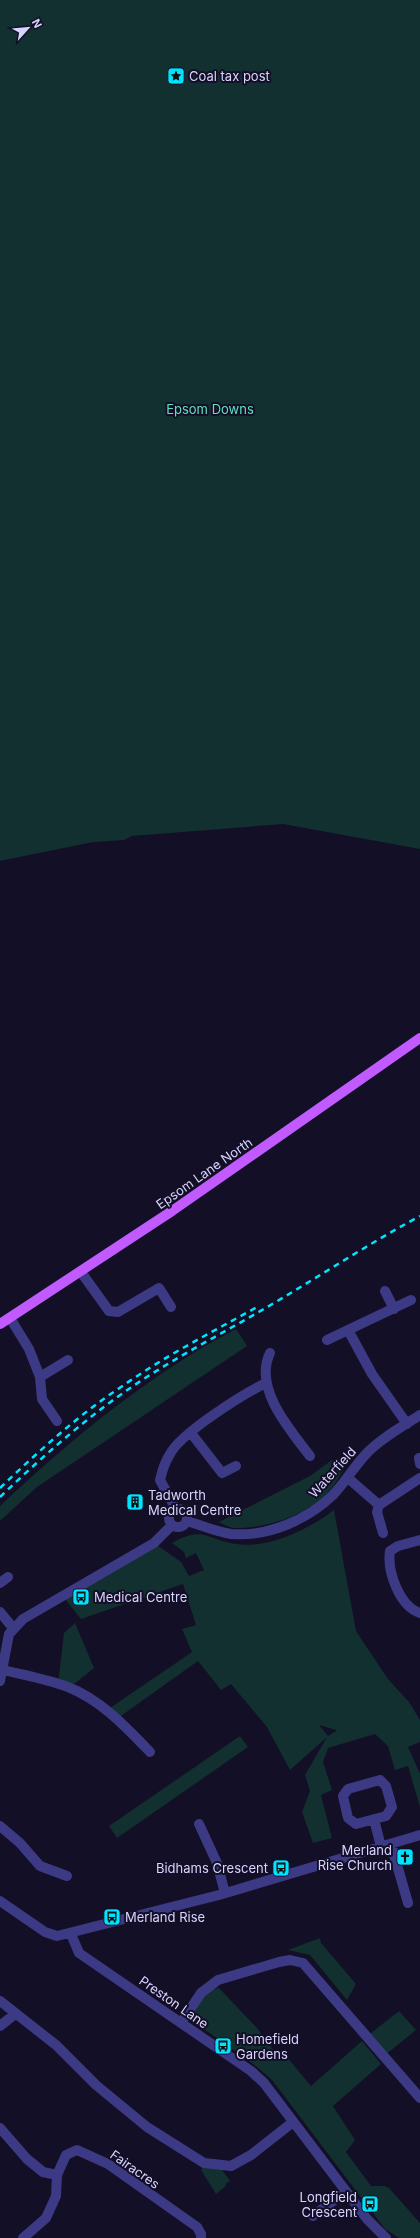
<svg xmlns="http://www.w3.org/2000/svg" width="420" height="2238" viewBox="0 0 420 2238" font-family="Inter,sans-serif">
  <style>
    .green { fill: #12302f; fill-rule: evenodd }
    .lines { fill: none; stroke-linecap: round; stroke-linejoin: round }
    .minor { stroke: #3d3a85; stroke-width: 10 }
    .major { stroke: #c25bff; stroke-width: 10 }
    .rail { stroke: #00e5ff; stroke-width: 2.5; stroke-dasharray: 6 5; stroke-linecap: butt }
    .labels { text-anchor: middle; dominant-baseline: central; stroke-width: 4; stroke-linejoin: round; paint-order: stroke }
    .poi-label { font-size: 13px; fill: #d9d4ff; stroke: #130f26; text-anchor: start }
    .park-label { font-size: 13px; fill: #5fe0c0; stroke: #130f26 }
    .street-label { font-size: 13px; fill: #d9d4ff; stroke: #130f26 }
  </style>
  <rect width="100%" height="100%" fill="#130f26"/>
  <path class="green" d="M0,0h420v849l-137,-25 -151,12 -8,4 -31,2 -93,19z
    M236,1329l11,17 -210,141 -37,34v-15c70,-66 151,-133 236,-177z
    M332,1460l13,7c-7,12 -13,23 -24,32 -23,19 -56,29 -86,29 -5,0 -12,-4 -16,-6l91,-46z
    M334,1510l22,121 32,48 21,23 11,18v22l-12,5 12,27v33l-12,-41 -13,4 -7,-24 -13,-12 -47,14 -5,14 9,28 -11,5 11,43 -19,5 -11,-31 8,-21 -5,-16 22,-38 -37,33 -23,-43 -36,-43 -10,6 -23,-29 -80,57 -11,-8 85,-58 -10,-23 14,-4 -13,-41 -102,35 -16,-20 89,-56 27,19 8,14 15,-6 -8,-17 -10,5 -2,-6 -12,-9c33,-18 34,-3 64,1 33,5 73,-15 98,-34zM319,1725l17,5v1l-8,5z
    M75,1623l19,45 -25,20 -11,-4 6,-51z
    M240,1736l8,11 -131,91 -8,-12z
    M320,1938l1,5 35,41 -9,16 -37,-45 -22,-5z
    M219,1988l38,40 22,30 7,-2 25,30 51,-45 19,23 -48,42 22,34 -9,12 25,34h13l5,2 31,35v15h-21l-14,-9 -113,-149 -16,-14 -62,-44 -2,-15 9,-14z
    M399,2011l17,19 -32,26 -18,-19z
    M204,2165l16,2 10,14 -5,3 1,2 -10,8 -15,-24z"/>
  <g class="lines">
    <path class="minor" d="M81,1272l28,39 9,1 41,-24 12,19
      M385,1291l9,18
      M10,1318l19,31 11,28
      M348,1330l24,44 35,50
      M327,1340l84,-40
      M270,1353c-17,35 20,77 40,103
      M57,1421l-15,-22 -2,-22 28,-17
      M191,1433l31,40 14,-7
      M419,1458l1,6
      M348,1478l31,27
      M169 1518a9 9 0 1 1 18 0a9 9 0 1 1-18 0Z
      M176,1509l-16,-29c2,-9 5,-18 10,-26 11,-21 73,-60 96,-71
      M187,1521c14,4 29,11 44,13 37,3 76,-14 102,-39 12,-13 21,-28 33,-41 15,-16 36,-27 54,-39
      M383,1533l-6,-21 2,-7 41,-27
      M420,1540l-22,6 -8,5c-3,20 9,55 30,62
      M0,1583l8,-6
      M0,1612l13,16
      M3,1670c21,5 44,9 65,17 33,13 58,40 82,65
      M0,1681l9,-47 14,-15 131,-76 18,-18
      M380,1780l6,6 6,21 -6,9 -30,8 -8,-6 -5,-22 5,-7z
      M374,1819l7,28
      M199,1824l18,39 8,30
      M0,1826l20,17 20,23 27,10
      M391,1844l17,59
      M0,1901l45,31 12,4 162,-41 201,-60
      M71,1934l8,19 172,118 13,12 103,136 19,19
      M0,2001l56,44 40,40 51,42 57,36 27,3 20,-11 42,-33
      M181,2023l20,-30 17,-13 61,-18 11,-2 13,3 117,135
      M0,2026l15,-12
      M0,2128l27,31 16,13 14,3
      M313,2216l32,-24
      M23,2238l23,-20 10,-22 1,-21 9,-20 11,-5 31,14 89,63 4,7v4"/>
    <path class="major" d="M0,1324l172,-113 248,-173"/>
    <path class="rail" d="M0,1488c38,-36 77,-72 121,-101 44,-31 91,-55 138,-81
      M0,1497c39,-37 79,-73 123,-104 48,-34 101,-60 151,-90 49,-29 96,-60 146,-87"/>
  </g>
  <defs>
    <g id="sight-square" transform="scale(0.9)"><rect x="-9" y="-9" width="18" height="18" rx="4" fill="#00e5ff" stroke="#130f26"/><path d="M0-6L1.8-2.2L6-1.7L2.9 1.2L3.7 5.4L0 3.3L-3.7 5.4L-2.9 1.2L-6-1.7L-1.8-2.2Z" fill="#111"/></g>
    <g id="building-square" transform="scale(0.9)"><rect x="-9" y="-9" width="18" height="18" rx="4" fill="#00e5ff" stroke="#130f26"/><path d="M-4-6H4V6H1V3H-1V6H-4ZM-2.5-4.3h1.7v1.8h-1.7ZM.8-4.3h1.7v1.8H.8ZM-2.5-1h1.7V.8h-1.7ZM.8-1h1.7V.8H.8Z" fill="#111"/></g>
    <g id="bus-square" transform="scale(0.9)"><rect x="-9" y="-9" width="18" height="18" rx="4" fill="#00e5ff" stroke="#130f26"/><path d="M-5-6H5V4H4V6H2V4H-2V6H-4V4H-5ZM-3.5-4V0h7V-4ZM-3.5 1.2v1.5H-2V1.2ZM2 1.2v1.5H3.5V1.2Z" fill="#111"/></g>
    <g id="church-square" transform="scale(0.9)"><rect x="-9" y="-9" width="18" height="18" rx="4" fill="#00e5ff" stroke="#130f26"/><path d="M-1.2-6h2.4v3.5h3.3v2.4h-3.3V6h-2.4V-.1h-3.3v-2.4h3.3Z" fill="#111"/></g>
  </defs>
  <g fill-rule="evenodd">
    <use href="#sight-square" x="176" y="76"/>
    <use href="#building-square" x="135" y="1502"/>
    <use href="#bus-square" x="81" y="1597"/>
    <use href="#church-square" x="405" y="1857"/>
    <use href="#bus-square" x="281" y="1868"/>
    <use href="#bus-square" x="112" y="1917"/>
    <use href="#bus-square" x="223" y="2046"/>
    <use href="#bus-square" x="370" y="2204"/>
  </g>
  <g class="labels">
    <g class="poi-label">
      <text x="189" y="76">Coal tax post</text>
      <text x="148" y="1495">Tadworth<tspan x="148" dy="15">Medical Centre</tspan></text>
      <text x="94" y="1597">Medical Centre</text>
      <text x="392" y="1850" text-anchor="end">Merland<tspan x="392" dy="15">Rise Church</tspan></text>
      <text x="268" y="1868" text-anchor="end">Bidhams Crescent</text>
      <text x="125" y="1917">Merland Rise</text>
      <text x="236" y="2039">Homefield<tspan x="236" dy="15">Gardens</tspan></text>
      <text x="357" y="2197" text-anchor="end">Longfield<tspan x="357" dy="15">Crescent</tspan></text>
    </g>
    <g class="park-label">
      <text x="210" y="409">Epsom Downs</text>
    </g>
    <g class="street-label">
      <text transform="translate(204 1173) rotate(-35)">Epsom Lane North</text>
      <text transform="translate(332 1472) rotate(-48)">Waterfield</text>
      <text transform="translate(174 2002) rotate(35)">Preston Lane</text>
      <text transform="translate(135 2169) rotate(35)">Fairacres</text>
    </g>
  </g>
  <g transform="translate(28 28) rotate(63)" stroke="#130f26" stroke-width="3" paint-order="stroke">
  <path d="M0-3L7 15L0 10L-7 15Z" fill="#d9d4ff"/>
  <text y="-6" font-size="11" font-weight="bold" text-anchor="middle" fill="#d9d4ff">N</text>
  </g>
</svg>
